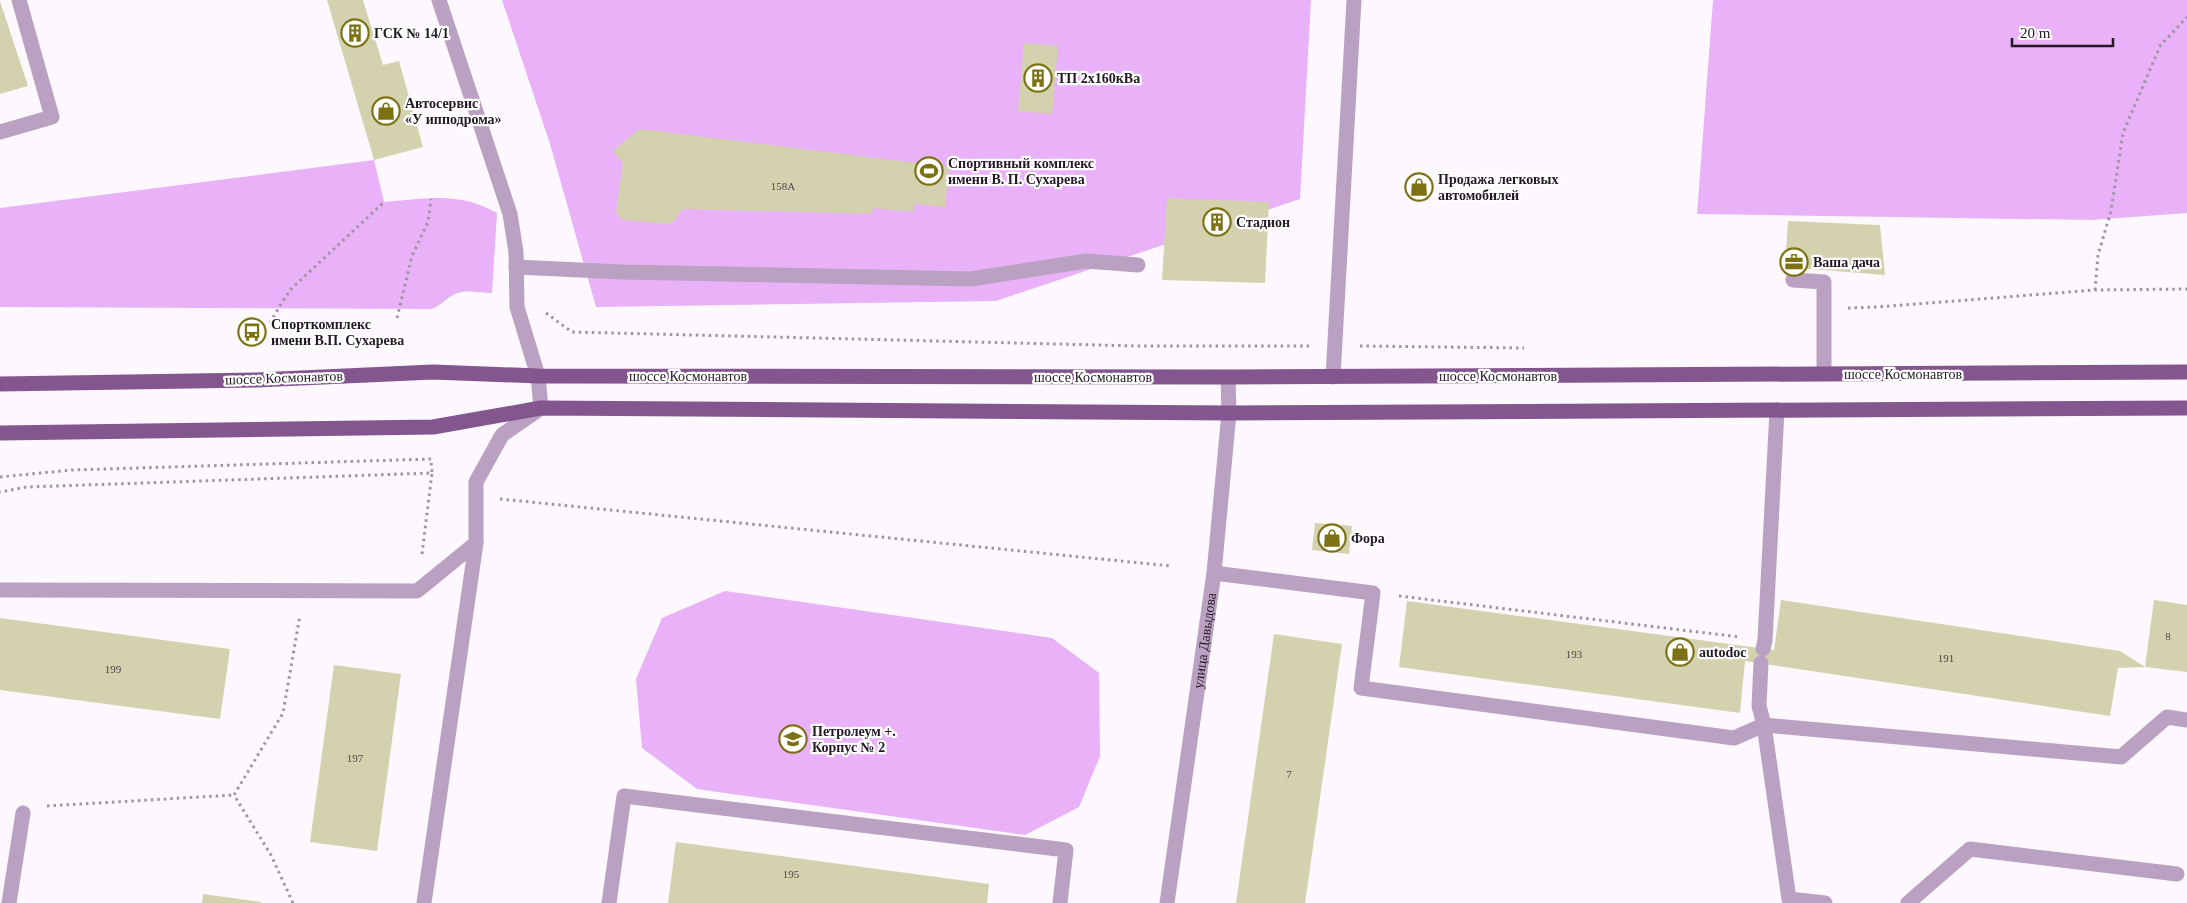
<svg xmlns="http://www.w3.org/2000/svg" width="2187" height="903" viewBox="0 0 2187 903" font-family="Georgia,serif">
  <style>
    .green { fill: #e9b1f8 }
    .building { fill: #d4d1af }
    .lines { fill: none; stroke-linecap: round; stroke-linejoin: round }
    .path { stroke: #9c959d; stroke-width: 3; stroke-dasharray: 2.5 4; stroke-linecap: butt }
    .minor { stroke: #baa1c1; stroke-width: 15 }
    .major { stroke: #83568f; stroke-width: 15 }
    .labels { text-anchor: middle; dominant-baseline: central; stroke-width: 4.5; stroke-linejoin: round; paint-order: stroke }
    .number-label { font-size: 11px; fill: #4e4747 }
    .poi-label { font-size: 14px; font-weight: bold; fill: #221924; stroke: #fff; text-anchor: start }
    .street-label { font-size: 14px; fill: #221924; stroke: #fff }
  </style>
  <rect width="100%" height="100%" fill="#fdf8fe"/>
  <path class="green" d="M502,0h809l-11,199 -304,102 -400,6 -46,-163z
    M1713,0h474v213l-96,7 -394,-6z
    M374,160l10,42c43,-3 74,-11 113,11l-5,80c-11,0 -27,-4 -37,1 -9,4 -14,12 -24,15l-431,-2v-99z
    M725,591l327,47 47,35 1,83 -21,51 -54,28 -328,-46 -55,-41 -6,-69 26,-61z"/>
  <path class="building" d="M327,0h36l20,65 16,-4 24,86 -49,13z
    M0,1l28,85 -28,8z
    M1024,43l34,3 -6,68 -34,-3z
    M639,129l310,38 -4,40 -31,-3 -1,8 -40,-4 -1,6 -189,-5 -12,15 -49,-4 -6,-8 7,-49 -10,-12z
    M1167,198l102,4 -4,81 -103,-3z
    M1788,221l92,4 5,50 -100,-8z
    M1315,523l37,3 -3,28 -37,-4z
    M1781,600l339,51 25,16 -27,1 -8,48 -365,-55 -5,52 -341,-46 8,-66 367,49z
    M2154,600l33,5v67l-42,-5z
    M0,618l230,31 -10,70 -220,-29z
    M1274,634l68,10 -37,259h-69z
    M334,665l67,9 -24,177 -67,-9z
    M676,842l313,42 -2,19h-319z
    M203,894l58,8v1h-59z"/>
  <g class="lines">
    <path class="path" d="M2095,290l3,-35 13,-44 12,-78 37,-87 27,-29
      M1848,308l29,-1 218,-17 92,-1
      M546,313l26,19 566,14h173
      M397,318l15,-62 16,-34 3,-23
      M270,323l12,-21 10,-14 92,-86
      M1360,346l164,2
      M0,477l72,-7 359,-11 1,14 -405,14 -27,5
      M500,499l671,67
      M422,554l10,-81
      M1399,596l341,41
      M47,806l187,-11
      M293,903l-22,-48 -37,-60 49,-82 17,-98"/>
    <g class="minor">
      <path d="M0,132l52,-15 -33,-117"/>
      <path d="M516,267l106,5 349,7 115,-18 52,4"/>
      <path d="M1793,280l31,2v92"/>
      <path d="M1333,377l21,-377"/>
      <path d="M1214,573l159,20 -12,95 373,50 30,-13 357,32 46,-40 20,3"/>
      <path d="M0,590l417,1 59,-48v-61l26,-47 39,-27 -3,-32 -21,-69 -1,-55 -6,-38 -71,-214"/>
      <path d="M1763,649l2,-9 12,-230"/>
      <path d="M1761,663l-2,43 5,19 25,174 36,4"/>
      <path d="M9,903l14,-90"/>
      <path d="M424,903l52,-360"/>
      <path d="M609,903l15,-107 442,54 -6,53"/>
      <path id="s1" d="M1167,903l47,-330 15,-160 -1,-36"/>
      <path d="M1908,903l62,-54 207,25"/>
    </g>
    <path class="major" d="M0,384l257,-4 176,-8 105,4 690,1 959,-5
      M0,433l433,-6 108,-19 688,5 958,-5"/>
  </g>
  <defs>
    <g id="building-ring" transform="scale(1.4375)"><circle r="9.5" fill="#fff" stroke="#7c7213" stroke-width="1.5"/><path d="M-4-6H4V6H1V3H-1V6H-4ZM-2.5-4.3h1.7v1.8h-1.7ZM.8-4.3h1.7v1.8H.8ZM-2.5-1h1.7V.8h-1.7ZM.8-1h1.7V.8H.8Z" fill="#7c7213"/></g>
    <g id="shop-ring" transform="scale(1.4375)"><circle r="9.5" fill="#fff" stroke="#7c7213" stroke-width="1.5"/><path d="M-5-2.5h2.3a2.7 3.5 0 0 1 5.4 0H5L5.5 6h-11ZM-1.5-2.5h3a1.5 2.3 0 0 0-3 0Z" fill="#7c7213"/></g>
    <g id="stadium-ring" transform="scale(1.4375)"><circle r="9.5" fill="#fff" stroke="#7c7213" stroke-width="1.5"/><path d="M0-5a6.5 5 0 1 0 0 10a6.5 5 0 1 0 0-10ZM-3.5-1.8h7v3.6h-7Z" fill="#7c7213"/></g>
    <g id="office-ring" transform="scale(1.4375)"><circle r="9.5" fill="#fff" stroke="#7c7213" stroke-width="1.5"/><path d="M-6-3h4V-5.5h4V-3h4V5H-6ZM-1-4.5V-3h2v-1.5ZM-6 0V1H6V0Z" fill="#7c7213"/></g>
    <g id="bus-ring" transform="scale(1.4375)"><circle r="9.5" fill="#fff" stroke="#7c7213" stroke-width="1.5"/><path d="M-5-6H5V4H4V6H2V4H-2V6H-4V4H-5ZM-3.5-4V0h7V-4ZM-3.5 1.2v1.5H-2V1.2ZM2 1.2v1.5H3.5V1.2Z" fill="#7c7213"/></g>
    <g id="school-ring" transform="scale(1.4375)"><circle r="9.5" fill="#fff" stroke="#7c7213" stroke-width="1.5"/><path d="M0-5L7-2L0 1L-7-2ZM-4 1L0 2.5L4 1V4Q0 6-4 4Z" fill="#7c7213"/></g>
  </defs>
  <g fill-rule="evenodd">
    <use href="#building-ring" x="355" y="33"/>
    <use href="#building-ring" x="1038" y="78"/>
    <use href="#shop-ring" x="386" y="111"/>
    <use href="#stadium-ring" x="929" y="171"/>
    <use href="#shop-ring" x="1419" y="187"/>
    <use href="#building-ring" x="1217" y="222"/>
    <use href="#office-ring" x="1794" y="262"/>
    <use href="#bus-ring" x="252" y="332"/>
    <use href="#shop-ring" x="1332" y="538"/>
    <use href="#shop-ring" x="1680" y="652"/>
    <use href="#school-ring" x="793" y="739"/>
  </g>
  <g class="labels">
    <g class="number-label">
      <text x="783" y="186">158А</text>
      <text x="2168" y="636">8</text>
      <text x="1574" y="654">193</text>
      <text x="1946" y="658">191</text>
      <text x="113" y="669">199</text>
      <text x="355" y="758">197</text>
      <text x="1289" y="774">7</text>
      <text x="791" y="874">195</text>
    </g>
    <g class="poi-label">
      <text x="374" y="33">ГСК № 14/1</text>
      <text x="1057" y="78">ТП 2х160кВа</text>
      <text x="405" y="103">Автосервис<tspan x="405" dy="16">«У ипподрома»</tspan></text>
      <text x="948" y="163">Спортивный комплекс<tspan x="948" dy="16">имени В. П. Сухарева</tspan></text>
      <text x="1438" y="179">Продажа легковых<tspan x="1438" dy="16">автомобилей</tspan></text>
      <text x="1236" y="222">Стадион</text>
      <text x="1813" y="262">Ваша дача</text>
      <text x="271" y="324">Спорткомплекс<tspan x="271" dy="16">имени В.П. Сухарева</tspan></text>
      <text x="1351" y="538">Фора</text>
      <text x="1699" y="652">autodoc</text>
      <text x="812" y="731">Петролеум +.<tspan x="812" dy="16">Корпус № 2</tspan></text>
    </g>
    <g class="street-label">
      <text x="1903" y="374">шоссе Космонавтов</text>
      <text x="688" y="376">шоссе Космонавтов</text>
      <text x="1498" y="376">шоссе Космонавтов</text>
      <text x="1093" y="377">шоссе Космонавтов</text>
      <text transform="translate(284 378) rotate(-2)">шоссе Космонавтов</text>
      <text stroke="none"><textPath href="#s1" startOffset="265">улица Давыдова</textPath></text>
    </g>
  </g>
  <path d="M2012 38v8h101v-8" fill="none" stroke="#221924" stroke-width="2.5"/>
  <text x="2020" y="38" font-size="15" fill="#221924" stroke="#ffffff" stroke-width="4" paint-order="stroke">20 m</text>
</svg>
